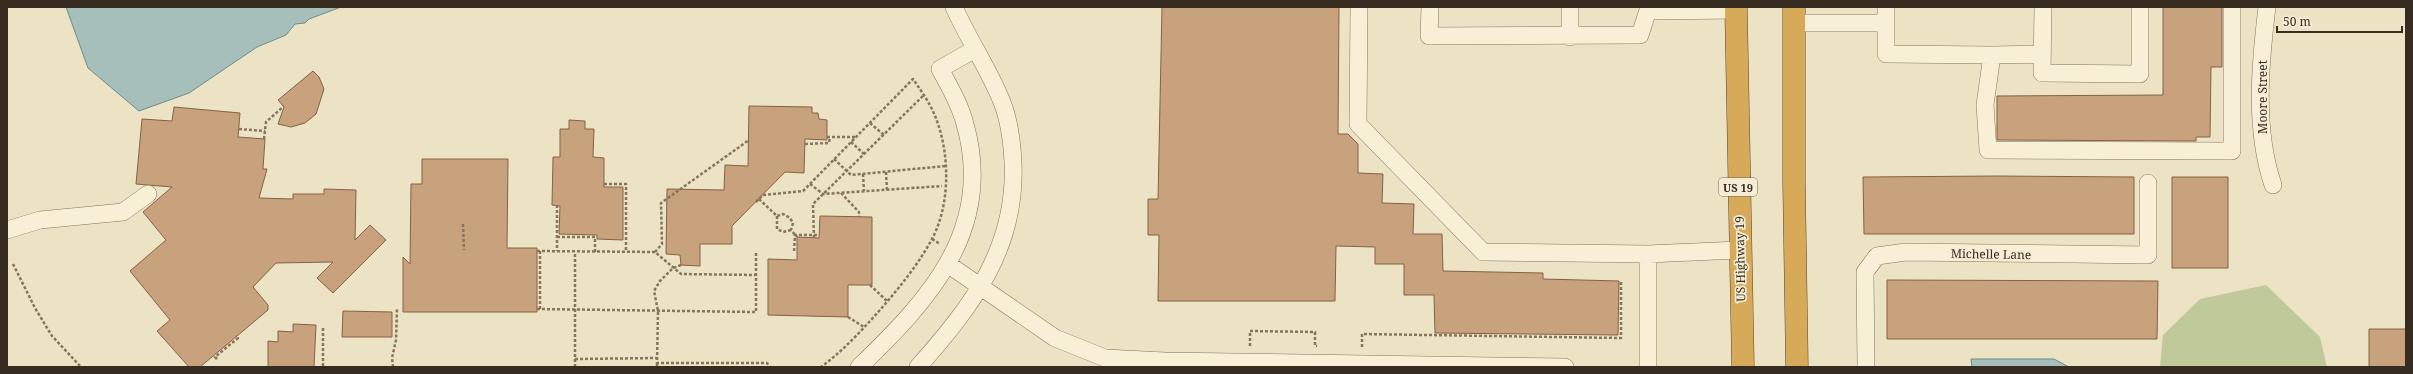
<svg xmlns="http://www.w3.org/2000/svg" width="2413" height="374" viewBox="0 0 2413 374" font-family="'Noto Serif',serif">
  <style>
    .green { fill: #c0c999 }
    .water { fill: #a6bfba; stroke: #6d8d88 }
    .building { fill: #c8a27c; stroke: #846243 }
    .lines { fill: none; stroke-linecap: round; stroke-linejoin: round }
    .minor-casing { stroke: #86755c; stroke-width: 18 }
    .highway-casing { stroke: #544330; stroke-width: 23 }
    .path { stroke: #86755c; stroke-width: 2.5; stroke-dasharray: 3 2; stroke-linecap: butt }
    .minor { stroke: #f7f0d7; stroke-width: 17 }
    .highway { stroke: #d7aa59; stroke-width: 22 }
    .labels { text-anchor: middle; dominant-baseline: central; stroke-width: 3.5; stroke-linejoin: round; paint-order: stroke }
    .shield { fill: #f4edd4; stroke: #6f6655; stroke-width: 1 }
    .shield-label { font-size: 11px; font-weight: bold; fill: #362c1f }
    .street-label { font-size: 12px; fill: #362c1f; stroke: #f4edd4 }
  </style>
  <rect width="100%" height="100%" fill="#ece3c4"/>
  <path class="green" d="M2266,285l54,52 7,30h-167l3,-32 37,-36z"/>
  <path class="water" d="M66,7h275l-32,12 -4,4 -10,1 -9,11 -29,12 -68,46 -50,18 -51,-43z
    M1971,359h83l15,8h-97z"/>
  <path class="building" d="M1162,7h177l-1,127h10l10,10v29l25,1 -1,29 32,1 -1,30h29l1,37 100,2v6l76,2 -1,54 -183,-2 -1,-38h-30v-31h-29v-17l-39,-1 -1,55h-177l1,-66h-11v-36h10z
    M2163,7h59v60h-11l-1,70h-14v4l-199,-1v-44l166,-1z
    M313,71l6,6 5,12 -8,25 -11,9 -14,4 -13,-3 6,-17 -6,-7z
    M749,106l63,1v6h6l1,6 8,1v20l-22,-1 -1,34 -19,-1 -53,54v18h-32v22l-19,-1 -1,-10 -14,-1 1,-65 57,1 1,-25 23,1z
    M174,107l66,6 -2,24 27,2 -2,30h4l-8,29 34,1v-5h31v-5l32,1 -1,50 15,-15 16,15 -53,53 -16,-15 16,-16 -57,1 -23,24 15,18v5l-68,57h-11l-32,-36 13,-11 -40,-49 36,-31 -23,-28 29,-25 -36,-3 6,-65 30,2z
    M569,120l16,1v8h9l-1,28 11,1v29h19v53l-26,-1v-4l-38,-1 1,-28 -8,-1 1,-48h7v-28h9z
    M422,159h86l-1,89h30v64h-134v-55l7,7 1,-80h11z
    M1996,176l138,1v57h-270l-1,-57z
    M2172,177h56v91h-56z
    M820,216l52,1v68h-24v32l-80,-2v-56l29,1v-23l22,1z
    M1887,280l271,1 -1,58h-270z
    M343,311l49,1v25h-50z
    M293,324l23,1 -2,42h-46v-26l10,1v-11l15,1z
    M2369,329h37v38h-37z"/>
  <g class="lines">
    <g class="minor-casing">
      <path id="minor" d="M1359,7l-1,117 125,128 165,2 91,-4
        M1430,7l-1,29 211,-1 9,-28
        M1570,7v30
        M1886,7v47l106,1 -7,50 3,45 244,1v-144
        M2043,7l-1,66 98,1v-67
        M2267,7c-7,58 -13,122 6,178
        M1649,11l87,-1
        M1794,23h92
        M1992,55l50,-1
        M7,230l33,-10 83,-8 25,-18
        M949,265l106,73 50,20 60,3 400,6
        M859,367c70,-67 136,-138 106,-243 -5,-20 -16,-38 -25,-55l35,-20
        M918,367c54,-61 99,-119 95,-205 -1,-20 -4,-42 -11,-60 -13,-33 -34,-63 -48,-95
        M1648,367v-113
        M1866,367l-1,-95 12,-16 29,-4 242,3v-72"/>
    </g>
    <g class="highway-casing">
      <path id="highway" d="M1736,7l7,360
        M1794,7v176l3,184"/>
    </g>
    <path class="path" d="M870,123l14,12
      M239,129l26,2
      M827,137h29
      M264,139l2,-17 18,-16
      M851,142l13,12
      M805,144l24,-1 1,-6
      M834,159l17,16 94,-9
      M886,172l1,18
      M863,174l1,17
      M604,184h22v68
      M810,184l13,10 119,-8
      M841,193l18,19v5
      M759,199l18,17 6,-2 7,4 3,5 -2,7 6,7
      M756,202l7,-7 40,-4 110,-112c9,13 19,27 24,42 13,36 13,84 -5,118 -14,26 -33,49 -52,71 -18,20 -37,41 -59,57
      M557,205v46
      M777,216v13l6,3 8,-2
      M463,224l1,26
      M557,237h38v15
      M814,238l-1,-34 111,-109
      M932,239l8,5
      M537,251l118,1 26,22 75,1
      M794,251l1,-16h24
      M655,252l7,-8 -1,-41 88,-63
      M13,264l22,44 17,28 29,31
      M681,265l-8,3 -13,13 -6,10 4,20 -1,52h110l3,4
      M870,285l17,16
      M537,309l219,3v-61
      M540,309v-58
      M848,317l16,10
      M323,328v39
      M1250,346v-15l65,1v14h2
      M1362,347v-13l259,4v-57
      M217,359l-2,-2 23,-19 -2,-2
      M575,359l82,-1
      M657,363v4
      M393,367l-1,-9 4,-18 1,-32
      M575,367v-115"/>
    <use href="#minor" class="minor"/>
    <use href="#highway" class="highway"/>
  </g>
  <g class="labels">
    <rect class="shield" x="1719" y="178" width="38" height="18" rx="3"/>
    <g class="shield-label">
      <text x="1738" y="187">US 19</text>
    </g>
    <g class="street-label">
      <text transform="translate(2262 97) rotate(-90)">Moore Street</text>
      <text transform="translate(1991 254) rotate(1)">Michelle Lane</text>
      <text transform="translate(1740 259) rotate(-91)">US Highway 19</text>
    </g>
  </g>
  <rect width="2413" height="374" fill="none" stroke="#362c1f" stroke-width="16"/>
  <path d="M2277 26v6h125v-6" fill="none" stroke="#362c1f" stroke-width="2"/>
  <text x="2283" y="26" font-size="12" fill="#362c1f" stroke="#f4edd4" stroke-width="3" paint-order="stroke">50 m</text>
</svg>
